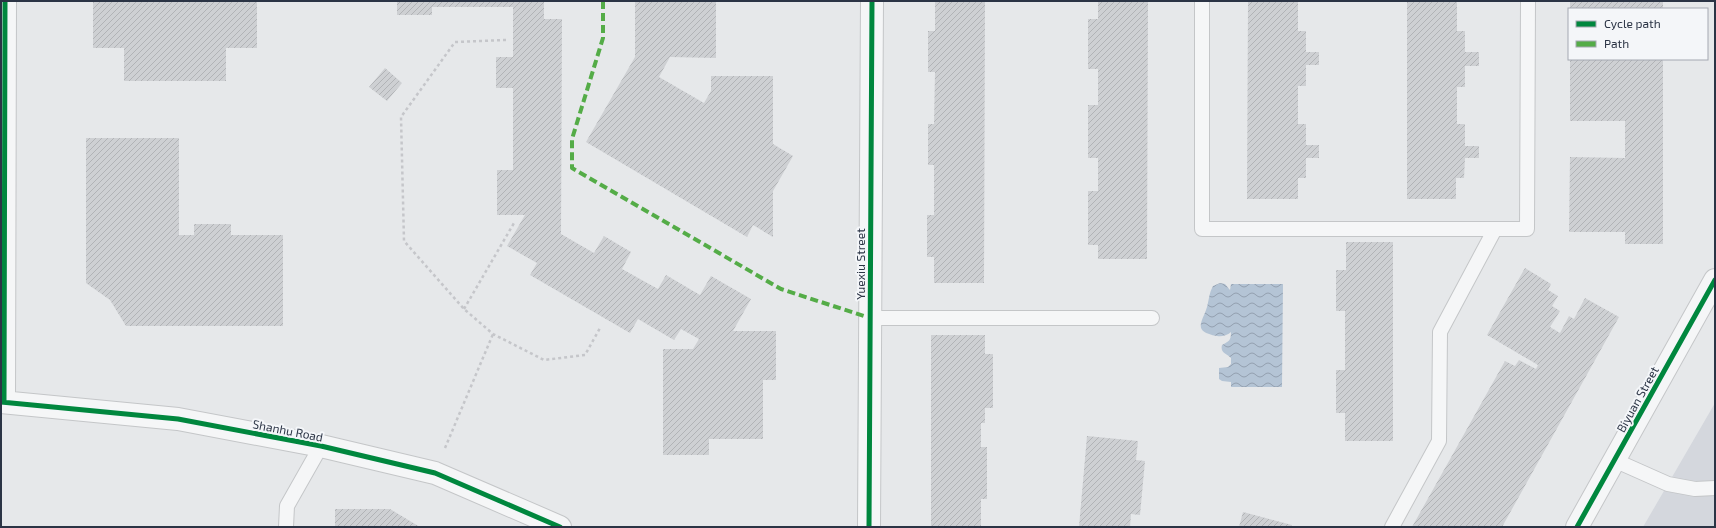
<svg xmlns="http://www.w3.org/2000/svg" width="1716" height="528" viewBox="0 0 1716 528" font-family="'Exo 2',sans-serif">
  <style>
    .built { fill: #d4d7dd }
    .water { fill: url(#water-waves) }
    .building { fill: url(#building-hatch) }
    .lines { fill: none; stroke-linecap: round; stroke-linejoin: round }
    .service-casing { stroke: #c4c6c8; stroke-width: 16 }
    .tertiary-casing { stroke: #c4c6c8; stroke-width: 24 }
    .path { stroke: #c5c6ca; stroke-width: 2.5; stroke-dasharray: 3 3; stroke-linecap: butt }
    .service { stroke: #f5f6f7; stroke-width: 14 }
    .tertiary { stroke: #f5f6f7; stroke-width: 22 }
    .quiet { stroke: #54ac47; stroke-width: 4; stroke-dasharray: 8 4; stroke-linecap: butt }
    .cycleway-casing { stroke: #f4f6f9; stroke-width: 8 }
    .cycleway { stroke: #00873e; stroke-width: 5 }
    .labels { text-anchor: middle; dominant-baseline: central; stroke-width: 4; stroke-linejoin: round; paint-order: stroke }
    .street-label { font-size: 12px; fill: #2b3445; stroke: #f4f6f9 }
  </style>
  <defs>
    <pattern id="water-waves" width="16" height="10" patternUnits="userSpaceOnUse"><rect width="16" height="10" fill="#b4c4d5"/><path d="M0 5q4-4 8 0t8 0" fill="none" stroke="#93a0af"/></pattern>
    <pattern id="building-hatch" width="6" height="6" patternUnits="userSpaceOnUse"><rect width="6" height="6" fill="#ced0d3"/><path d="M-1 1l2-2M0 6l6-6M5 7l2-2" fill="none" stroke="#b1b3b6"/></pattern>
  </defs>
  <rect width="100%" height="100%" fill="#e6e8ea"/>
  <path class="built" d="M1715,403v124h-72l25,-43z"/>
  <path class="water" d="M1220,283l5,1 5,6 1,-6h52l-1,103h-51v-5l-9,-1 -3,-2v-11l9,-1 3,-3v-6c-5,-5 -11,-5 -9,-13 7,-4 9,-4 9,-13 -3,3 -9,5 -14,4 -25,-5 -15,-13 -10,-29 2,-7 2,-14 6,-21z"/>
  <path class="building" d="M93,1h164v47h-31v33h-102v-33h-31z
    M397,1h147v18h18l-1,215 33,19 10,-17 27,16 -9,17 36,20 8,-14 34,20 11,-19 40,23 -18,32h43v49h-13v59h-54v16h-46v-106h30l6,-10 -18,-10 -7,11 -36,-21 -8,14 -100,-58 7,-12 -30,-17 18,-31h-28v-45h16v-82h-17v-31h17v-50h-81v8h-35z
    M635,1h81v57l-46,-1 -11,20 45,26 7,-12v-15h62v68l20,12 -20,35v46l-20,-12 -6,12 -161,-95 49,-85z
    M935,1h50l-1,282h-50v-26h-7v-42h7v-50h-6v-41h6l1,-52h-7v-41h7z
    M1098,1h50l-1,258h-49v-14h-10v-54h10v-33h-10v-53h10v-36h-10v-50h10z
    M1248,1h50v30h8v21h13v13h-13v21h-8v38h8v21h13v13h-13v20h-8v21h-51z
    M1407,1h50v30h8v21h14v14h-14v21h-8v37h8v22h14v12h-14l-1,20h-8v21h-49z
    M1570,1h93v8h-93z
    M1570,59h93v185h-38v-12h-56l1,-75 55,1v-37h-55z
    M385,68l17,15 -15,18 -18,-14z
    M86,138h93v97h15v-11h37v11h52v91h-157l-16,-26 -24,-17z
    M1346,242h47v199h-48v-28h-9v-43h9v-59h-9v-41h10z
    M1525,268l26,16 -3,6 10,6 -6,10 8,5 -10,16 10,6 9,-17 5,3 11,-21 34,19 -117,210h-90l93,-166 10,5 4,-6 17,9 2,-4 -51,-30z
    M931,335h54v19h8v54h-8v15h-4v24h6v52h-6v28h-50z
    M1087,436l51,5 -2,19 9,1 -5,54 -9,-1 -1,13h-51z
    M335,509h55l30,18h-85z
    M1243,512l49,13v2h-53z"/>
  <g class="lines">
    <g class="service-casing">
      <path id="service" d="M1202,1v228h325l1,-228
        M870,318h282
        M1614,460l54,24 27,5 20,-1
        M286,527l1,-21 34,-60
        M1392,527l47,-86 1,-109 55,-103"/>
    </g>
    <g class="tertiary-casing">
      <path id="tertiary" d="M1,402l177,17 143,27 114,27 125,54
        M4,402l1,-401
        M869,527l3,-526
        M1577,527l138,-247"/>
    </g>
    <path class="path" d="M506,40l-51,2 -54,75 3,124 60,68 29,25 51,26 41,-5 15,-27
      M464,309l50,-86
      M445,448l48,-114"/>
    <use href="#service" class="service"/>
    <use href="#tertiary" class="tertiary"/>
    <path class="quiet" d="M603,1v37l-31,101v29l209,121 89,29"/>
    <g class="cycleway-casing">
      <path id="cycleway" d="M1,402l177,17 143,27 114,27 125,54
        M4,402l1,-401
        M869,527l3,-526
        M1577,527l138,-247"/>
    </g>
    <use href="#cycleway" class="cycleway"/>
  </g>
  <g class="labels">
    <g class="street-label">
      <text transform="translate(860 264) rotate(-90)">Yuexiu Street</text>
      <text transform="translate(1637 399) rotate(-61)">Biyuan Street</text>
      <text transform="translate(288 430) rotate(11)">Shanhu Road</text>
    </g>
  </g>
  <rect width="1716" height="528" fill="none" stroke="#2b3445" stroke-width="4"/>
  <rect x="1568" y="8" width="140" height="52" fill="#f4f6f9" stroke="#a4a8b1"/>
  <rect x="1576" y="21" width="20" height="6" fill="#00873e" stroke="#a4a8b1"/>
  <text x="1604" y="28" font-size="12" fill="#2b3445">Cycle path</text>
  <rect x="1576" y="41" width="20" height="6" fill="#54ac47" stroke="#a4a8b1"/>
  <text x="1604" y="48" font-size="12" fill="#2b3445">Path</text>
</svg>
